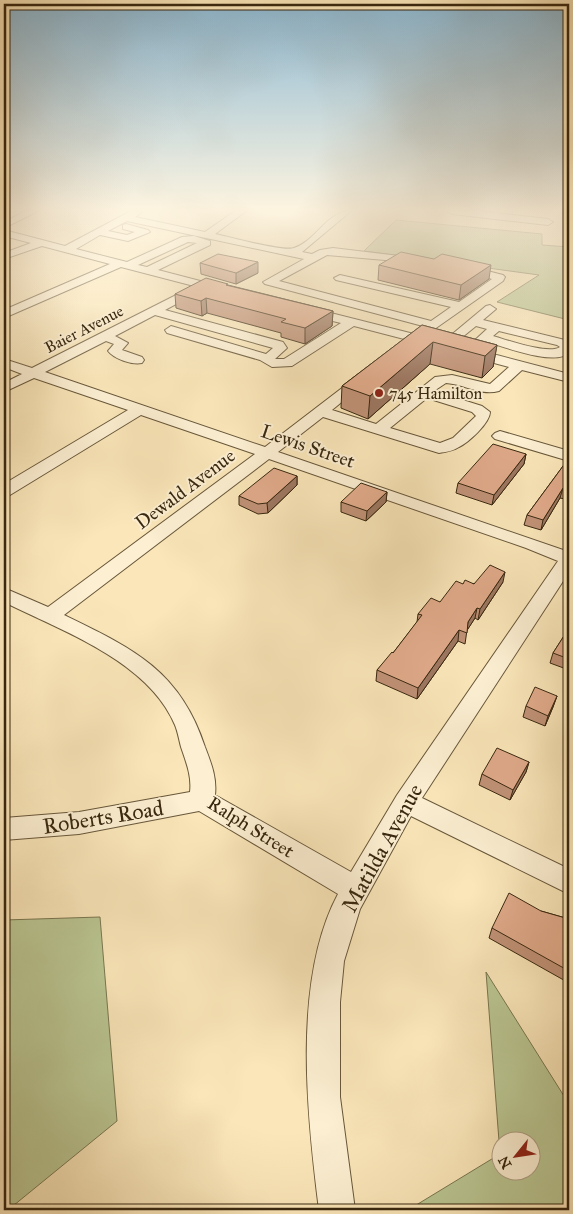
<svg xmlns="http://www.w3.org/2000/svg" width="573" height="1214" viewBox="0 0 573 1214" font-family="'IM FELL Great Primer',serif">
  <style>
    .green { fill: #bac692; stroke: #797650; fill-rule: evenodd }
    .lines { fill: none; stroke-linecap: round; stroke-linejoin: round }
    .minor-casing { stroke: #68573a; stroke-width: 2 }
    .minor { fill: #fcefd2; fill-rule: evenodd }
    .wall { fill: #c19277; stroke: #38270f }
    .shaded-wall { fill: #9d7761; stroke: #38270f }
    .building { fill: #e0aa8a; stroke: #38270f }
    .poi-dot { fill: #8f2418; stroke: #fcefd2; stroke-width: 2 }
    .labels { text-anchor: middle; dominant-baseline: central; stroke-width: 4; stroke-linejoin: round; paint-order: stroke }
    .far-street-label { font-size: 16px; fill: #38270f; stroke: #fcefd2 }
    .far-poi-label { font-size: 16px; fill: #38270f; stroke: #fcefd2; text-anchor: start }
    .street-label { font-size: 19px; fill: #38270f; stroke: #fcefd2 }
    .near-street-label { font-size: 22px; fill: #38270f; stroke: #fcefd2 }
  </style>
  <rect width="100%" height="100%" fill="#fae6b9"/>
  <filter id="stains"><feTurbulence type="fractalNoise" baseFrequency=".004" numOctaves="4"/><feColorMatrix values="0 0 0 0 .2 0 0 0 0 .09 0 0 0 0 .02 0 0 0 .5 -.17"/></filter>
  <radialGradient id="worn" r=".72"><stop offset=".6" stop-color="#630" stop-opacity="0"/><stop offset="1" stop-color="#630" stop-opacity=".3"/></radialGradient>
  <path class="green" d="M396,220l146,14v11l27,2v73l-72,-18 42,-27 -175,-24z
    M100,917l17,204 -109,89h-4v-290z
    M486,972l83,132v106h-161l92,-56zM500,1142h30v30h-30z"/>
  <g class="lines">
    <g class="minor-casing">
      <path id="minor" d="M26,211h12l-34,17v-6z
        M131,211l11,1 -7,5 70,15 30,-21h11l-31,23c16,3 67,18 79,14 22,-7 33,-37 57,-37l-49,41 10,2 8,-4 13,-2 83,10 5,3 -1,2 -93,-8 -48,26 152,40 20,-14 -115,-27 -2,-2 6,-3 119,27 33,-23 -32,-9 -1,-2 1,-2 4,-1 39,10 2,2 -2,4 -77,54 -1,2 7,1 1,3 -1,3 -12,-1 -11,6 -6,-4 5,-5 -54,-14 -62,40 -20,1 -12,-7 -93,-27 -2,-3 6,-4 95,28 7,-6 -118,-33 -40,21 13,7 -6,7 20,7 2,3 -2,3c-10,2 -28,-4 -34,-12l6,-7 -8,-3 -61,31 220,75 94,-72h10l2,3 -39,32 44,14 59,-47 17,-2 38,9 19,-17 -45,-12 -2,-3 25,-23 -11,-3 -16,13 -4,1 -6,-4 36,-30 4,-1 6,4 -13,11 86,21v12c-15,13 -64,-6 -82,-11l-9,8 91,24v8l-47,-12 -23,21c-19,5 -35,-7 -53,-8l-12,8 48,15 8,6c0,11 -22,31 -31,35 -6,4 -13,5 -20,6l-116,-36 -45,35 291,100v20l-147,226 147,71v25l-158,-78 -51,93 -16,52 -4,41v95l15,113h-36c-12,-94 -27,-230 19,-316l-139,-83 -120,23 -75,6v-22l75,-6 111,-20c2,-16 -4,-30 -9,-45 -2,-7 -3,-15 -6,-22 -27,-64 -113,-94 -171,-123v-14l44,19 207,-153 -114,-39 -131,80 -6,1v-12l124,-74 -94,-32 -30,14v-9l18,-9 -18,-7v-8l28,9 162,-82 -73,-19 -117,51v-8l106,-46 -68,-18 -38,13v-6l27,-10 -27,-7v-6l61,16zM127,221l177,38 -41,23 2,2 158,42 -9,8 -107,-27 -6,4 2,3 38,9 -57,36h-9l12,-11 -4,-6 -118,-32 39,-21 19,4 6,-3 -2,-2 -69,-18 52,-25v-4l-16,-5 -12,1 -55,25 -51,-13 24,-14 28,6 22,-9 -2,-2 -22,-6 -3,1v4l12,3 -8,3 -19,-4zM188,242l9,1 -50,24 -9,-2zM499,331l58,14 3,2c-11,8 -53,-7 -67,-11zM427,398l45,14 4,4 -23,22 -13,5 -50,-15zM269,459l257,89 32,13 -161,234 -46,77 -136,-77c2,-18 -4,-32 -10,-48 -25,-77 -73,-99 -141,-132z
        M448,211h30l70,8 5,3 -5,3 -96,-11z
        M500,431l69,20v10l-74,-22 -3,-3 3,-3z"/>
    </g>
    <use href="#minor" class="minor"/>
  </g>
  <path class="wall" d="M200,263l58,10 -22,11 -35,-10z
    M379,265l110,14 -30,21 -81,-20z
    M228,285l105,26 -1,15 -27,18 -24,-7v-4l-74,-20 -5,3 -26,-8 -1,-14z
    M422,325l75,20 -4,22 -11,11 -52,-14 -62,55 -27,-11 1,-22z
    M526,454l-2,10 -32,41 -36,-12 2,-10z
    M566,462l3,33 -4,4 -5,-1 -19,32 -17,-5 3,-10z
    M297,476v9l-29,28 -10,1 -19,-9v-9z
    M387,492l-1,10 -20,19 -25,-9v-10z
    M503,582l-25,38 -3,-2 -8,12 -2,14 -7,-3 -41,58 -41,-18 1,-11 16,-17 24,-31 1,-8 22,-12 23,-18z
    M569,628v42l-19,-7 3,-10z
    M557,696l-4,11 -8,19 -22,-9 3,-11z
    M529,762l-3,10 -16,28 -31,-15 3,-11z
    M541,911l28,8v64l-80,-45 3,-10z"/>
  <path class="shaded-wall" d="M258,262v11l-22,11v-11z
    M491,265l-2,14 -30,21 2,-15z
    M206,298l1,15 -5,3 -1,-15z
    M333,311l-1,15 -27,18v-16z
    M433,342l-3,22 -62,55 2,-23z
    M497,345l-4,22 -11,11 3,-22z
    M526,454l-2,10 -32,41 2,-10z
    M297,476v9l-29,28 -1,-10z
    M563,488l-3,10 -19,32 2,-10z
    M569,488v7l-4,4 3,-9z
    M387,492l-1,10 -20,19 1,-10z
    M505,572l-2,10 -25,38 2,-11z
    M477,608l-2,10 -9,14 2,-10z
    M459,630l-1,11 -41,58 1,-11z
    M557,696l-4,11 -8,19 3,-10z
    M529,762l-3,10 -16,28 3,-10z"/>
  <path class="building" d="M401,252l33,7 8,-5 49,11 -30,20 -82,-20z
    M218,254l40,8 -22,11 -36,-10z
    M206,278l22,6 -2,1 107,26 -28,17 -24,-6 5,-3 -80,-21 -5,3 -26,-7z
    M422,325l75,20 -12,11 -52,-14 -63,54 -28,-10z
    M493,444l33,10 -32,41 -36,-12z
    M566,462l3,2v24l-1,2 -5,-2 -20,32 -16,-5z
    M274,468l23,8 -30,27 -9,1 -19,-8z
    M361,483l26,9 -20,19 -26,-9z
    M490,565l15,7 -25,37 -3,-1 -9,14 -1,11 -8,-3 -41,58 -41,-18 15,-18 1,1 29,-38 -4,-1 13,-16 9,4 16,-21 7,3 2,-4 9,4z
    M569,628v31l-16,-6z
    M535,687l22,9 -9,20 -22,-10z
    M497,748l32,14 -16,28 -31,-16z
    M509,893l32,18 28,8v52l-77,-43z"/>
  <linearGradient id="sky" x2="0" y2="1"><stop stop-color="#8bb8d3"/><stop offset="0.55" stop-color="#fdf4e0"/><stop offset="1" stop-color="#fdf4e0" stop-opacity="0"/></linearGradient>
  <rect width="573" height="381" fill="url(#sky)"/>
  <circle class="poi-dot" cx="379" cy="393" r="5"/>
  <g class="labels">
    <g class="far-street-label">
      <text transform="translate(84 329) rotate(-27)">Baier Avenue</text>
    </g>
    <g class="far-poi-label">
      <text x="389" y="393">745 Hamilton</text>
    </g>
    <g class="street-label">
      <text transform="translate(308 446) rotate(19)">Lewis Street</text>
      <text transform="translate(185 489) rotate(-37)">Dewald Avenue</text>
      <text transform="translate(251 827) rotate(32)">Ralph Street</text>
    </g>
    <g class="near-street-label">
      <text transform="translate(103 817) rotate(-9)">Roberts Road</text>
      <text transform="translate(382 848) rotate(-61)">Matilda Avenue</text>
    </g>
  </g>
  <rect width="573" height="1214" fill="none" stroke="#fae6b9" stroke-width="20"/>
  <rect x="5" y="5" width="563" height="1204" fill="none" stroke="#38270f" stroke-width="2.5"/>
  <rect x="10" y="10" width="553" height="1194" fill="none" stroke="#38270f"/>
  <g transform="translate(516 1156) rotate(240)"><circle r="24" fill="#fcefd2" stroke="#ae9f84"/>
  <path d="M0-4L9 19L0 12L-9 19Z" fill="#8f2418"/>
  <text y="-8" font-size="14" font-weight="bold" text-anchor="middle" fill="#38270f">N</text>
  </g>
  <rect width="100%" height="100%" filter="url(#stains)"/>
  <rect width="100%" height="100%" fill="url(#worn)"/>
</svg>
